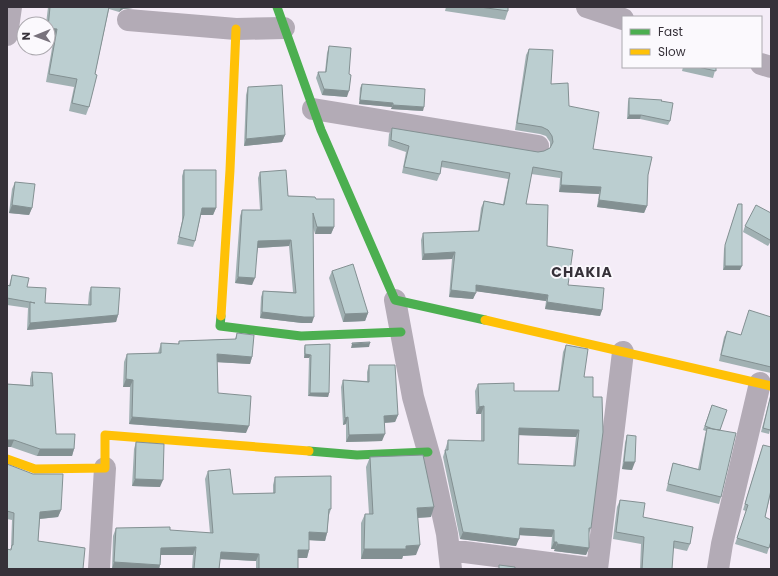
<svg xmlns="http://www.w3.org/2000/svg" width="778" height="576" viewBox="0 0 778 576" font-family="Poppins,sans-serif">
  <style>
    .lines { fill: none; stroke-linecap: round; stroke-linejoin: round }
    .street { stroke: #b3abb6; stroke-width: 22 }
    .fast { stroke: #4caf50; stroke-width: 9 }
    .slow { stroke: #ffc107; stroke-width: 9 }
    .wall { fill: #a1b1b3; fill-rule: evenodd }
    .shaded-wall { fill: #839092 }
    .building { fill: #bbced0; stroke: #839092; fill-rule: evenodd }
    .labels { text-anchor: middle; dominant-baseline: central; stroke-width: 3.5; stroke-linejoin: round; paint-order: stroke }
    .district-label { font-size: 14px; font-weight: bold; letter-spacing: 1px; fill: #363139; stroke: #fbf9fd }
  </style>
  <rect width="100%" height="100%" fill="#f4ecf7"/>
  <g class="lines">
    <path class="street" d="M587,7l36,12
      M128,20l108,9 48,-1
      M7,35l4,-28
      M761,64l10,3
      M313,109l225,37
      M395,300l18,97 19,68 15,69 4,35
      M449,550l146,19
      M99,569l6,-101
      M597,569l26,-217
      M718,569l4,-25 38,-161"/>
    <path class="fast" d="M277,7l44,123 74,170 90,20
      M221,316l-1,10 81,10 100,-4
      M309,451l48,4 71,-3"/>
    <path class="slow" d="M221,316l9,-146 6,-141
      M485,320l286,66
      M7,459l28,10 70,-1v-33l204,16"/>
  </g>
  <path class="wall" d="M48,7h85v1l-10,1 -4,3 -10,-3 -14,65 -6,33 -3,8 -17,-4 5,-24 -28,-5 8,-45 -6,-13h-2z
    M446,7h62v4l-3,9 -60,-9z
    M329,46l18,51 -25,-2 -6,-17 2,-6h7l2,-19z
    M529,49l22,35 18,22 24,43 55,26 -1,31 -3,7 -47,-6 2,-13 -40,-2 1,-14 -29,-4 -5,30 21,42 21,39 34,25 -2,6 -55,-7 1,-8 -70,-10 -3,8 -24,-2 3,-38 -30,1 -1,-20 2,-7 55,-2 3,-23 3,-7 19,3 5,-25 -67,-12 -1,7 -3,7 -35,-8 4,-21 -18,-6 1,-12 3,-6 146,24 6,-1 6,-3v-6l-4,-6 -6,-2 -25,-4 11,-75z
    M683,67h33l-3,11 -31,-7z
    M362,84l61,27 -32,-2 1,-2 -33,-3 1,-16z
    M248,87l37,48 -3,7 -38,4 2,-51z
    M629,98l41,23 -2,4 -28,-6h-13l1,-17z
    M184,170l32,38 -3,7h-12l-6,26 -2,6 -16,-3 5,-23v-45z
    M260,172l28,24 28,3 18,28 -3,7h-16l-2,-7 -1,96h-10l-42,-5 1,-21 2,-6 30,1 -4,-46 -31,2 -6,37 -17,-2 5,-67 2,-6h18l-2,-32z
    M15,182l17,26 -3,7 -20,-2 3,-24z
    M738,204l2,66h-17l1,-21z
    M771,213v28l-3,5 -25,-14 2,-6z
    M332,271l36,42 -3,8 -22,1 -14,-44z
    M12,275l15,12 18,16 43,2 1,-12 2,-6 27,28 -2,7 -89,8 1,-22 -21,-3v-20l2,1 1,-4z
    M771,317v56l-52,-12 5,-24 3,-6 14,4z
    M237,333l15,24 -2,7 -33,-2 1,31 28,40 -117,-9 1,-37h-7l1,-25 3,-8 31,-1 1,-3 2,-7 17,1 1,-3 56,-2z
    M305,345l24,48 -1,4 -20,-1 1,-38h-5v-10z
    M566,345l18,32 7,151 -2,5v15l-3,7 -32,-4 1,-2h-4l1,-12 -33,-2 -3,11 -56,-7 -17,-82 5,-17 33,1v-27h-5l-1,-23 3,-7 36,7h44l5,-39zM519,435l57,2 -3,29 -55,-2z
    M369,365l29,50 -3,7 -11,1 -2,18 -36,1v-18l-3,1 -2,-38 2,-7 24,1v-9z
    M32,372l24,62 18,15 -2,7h-35l-26,-9h-4v-63l23,1v-6z
    M771,394l-1,36 -1,4 -8,-2z
    M712,405l8,25 1,67 -2,7 -53,-13 7,-28 25,6 7,-34 1,-4 -3,-1z
    M627,435l5,35 -10,-1 3,-26z
    M136,442l24,45 -28,-1 2,-37z
    M771,447v46l-6,24 6,24 -4,13 -32,-10 11,-33 -3,-1 2,-7 16,-52z
    M370,457l61,60 -13,1 -2,37 -13,1 -1,3h-41v-36l4,-9h4l-3,-47z
    M7,464l54,46 -3,7 -18,2 -2,22 47,7 -75,1 1,-1 1,-28 -5,-1z
    M208,471l25,23 40,-1v-8l2,-8 56,32 -2,6 -2,18 -2,8 -16,-1v10l-2,8h-9v11h-42v-8l-36,-2 -1,10h-27l1,-14h-32l-1,10 -1,4h-47l1,-33 3,-8 94,5 -5,-54z
    M620,500l23,17 47,27 -3,7 -14,-3 -1,21h-32l1,-25 -28,-5 4,-32z"/>
  <path class="shaded-wall" d="M121,7h12v1l-10,1 -4,3z
    M48,28l9,1 -3,8 -6,-1z
    M324,89l25,2 -2,6 -25,-2z
    M360,100l33,3 -1,4 -33,-3z
    M393,105l31,2 -1,4 -32,-2z
    M629,115h12l-1,4h-13z
    M285,135l-3,7 -38,4 2,-7z
    M561,185l40,2 -2,7 -40,-2z
    M599,200l48,6 -3,7 -47,-6z
    M12,205l20,3 -3,7 -20,-2z
    M202,208h14l-3,7h-13z
    M317,227h17l-3,7h-16z
    M291,240l-2,6 -33,2 2,-7z
    M455,252l-3,7 -30,1 2,-6z
    M725,266h17l-2,4h-17z
    M238,277l17,1 -3,7 -17,-2z
    M476,285l72,10 -2,6 -72,-10z
    M451,290l25,3 -3,6 -24,-2z
    M547,302l55,8 -2,6 -55,-7z
    M262,312l52,5 -2,6h-10l-42,-5z
    M368,313l-3,8 -22,1 2,-8z
    M118,315l-2,7 -89,8 3,-7z
    M370,343l-1,4 -18,1 1,-4z
    M217,354l35,3 -2,7 -36,-2z
    M305,354l6,1 -2,3h-5z
    M126,379l7,1 -3,7h-7z
    M310,393h19l-1,4 -20,-1z
    M484,406l-3,8h-5l3,-7z
    M398,415l-3,7 -13,1 2,-7z
    M132,417l117,9 -3,7 -117,-9z
    M348,417l-2,7 -3,1 2,-7z
    M519,428l60,2 -3,7 -60,-2z
    M385,434l-3,7 -36,1 3,-7z
    M7,440h7l-3,7h-4z
    M40,449h34l-2,7h-35z
    M624,462h11l-3,8 -10,-1z
    M135,479l28,1 -3,7 -28,-1z
    M434,507l-3,10 -17,1 3,-10z
    M61,510l-3,7 -20,2 2,-7z
    M520,528l34,2 -2,7 -35,-2z
    M309,532l18,1 -2,8 -19,-1z
    M463,532l56,7 -3,7 -56,-7z
    M554,542h3l-2,7h-4z
    M557,544l32,4 -3,7 -32,-4z
    M420,545l-4,10 -13,1 -1,3h-41l3,-10z
    M196,547l-3,8h-35l3,-7z
    M298,550h11l-2,8h-12z
    M221,552l38,2 -3,7 -38,-2z
    M114,562l46,3 -1,4h-47z"/>
  <path class="building" d="M50,7h59l-14,67 2,1 -8,32 -17,-4 5,-24 -28,-5 8,-45 -9,-1z
    M480,7h28v4z
    M329,46l22,2 -2,26 2,1 -2,16 -25,-2 -6,-17h8z
    M529,49l24,1 -2,34 17,-1 1,23 30,6 -6,37 59,8 -4,18 -1,31 -48,-6 2,-13 -40,-2 1,-13 -29,-5 -7,37 22,1 -1,41 26,4 -5,35 36,3 -2,22 -55,-8 1,-7 -72,-10v8l-25,-3 4,-38 -31,2 -1,-21 56,-2 5,-30 20,4 6,-32 -68,-12 -2,13 -36,-7 5,-21 -18,-6 1,-12 146,24 6,-1 6,-3 3,-6 -1,-6 -4,-6 -6,-3 -25,-4z
    M698,67h18v4z
    M362,84l63,5 -1,18 -31,-2v-2l-33,-3z
    M282,85l3,50 -39,4 2,-52z
    M629,98l33,2 -1,1 12,2 -3,18 -29,-6h-12z
    M184,170h32v38h-14l-7,33 -16,-4 5,-22z
    M286,170l2,26 27,1 1,2h18v28h-17l-4,-14 1,104h-10l-42,-5 1,-21 33,2 -5,-53 -33,1 -3,37 -17,-1 4,-67h20l-2,-38z
    M15,182l20,2 -3,24 -20,-3z
    M738,204h4v62h-17v-21z
    M756,205l15,8v26l-1,1 -25,-14z
    M353,264l15,49 -23,1 -13,-43z
    M12,275l17,3 -2,9 19,1 -1,15 46,2v-18l29,1 -2,27 -88,8v-21l5,1 -28,-5v-13l3,1z
    M749,310l22,7v50l-50,-12 6,-24 14,4z
    M237,333l17,2 -2,22 -35,-3 1,39 33,3 -2,30 -117,-9 1,-37 -7,-1 1,-25 34,-1v-10l18,1v-3l57,-2z
    M370,342v1l-18,1v-1z
    M330,344l-1,49h-19l1,-38 -6,-1v-9z
    M566,345l22,4 -4,28h9v20h9l1,35 -12,96h-2v20l-32,-4v-2h-3v-12l-34,-2 -1,11 -56,-7 -18,-82h3v-10l36,1v-35l-5,1 -1,-23 36,-1v8h45zM519,428l60,2 -4,36 -57,-2z
    M369,365h26l3,50 -14,1 1,18 -36,1 -1,-18 -3,1 -2,-38 26,2z
    M32,372l20,1 4,61h19l-1,15h-34l-26,-9h-7v-56l26,2z
    M771,394v33l-1,3 -7,-2z
    M712,405l15,5 -7,20 -7,-1 -8,-3z
    M707,428l29,5 -15,64 -53,-13 5,-21 27,7z
    M627,435l9,1 -1,26h-11z
    M136,442l28,2 -1,36 -28,-1z
    M763,445l8,2v43l-6,27 6,3v21l-2,7 -32,-10 11,-33 -3,-1 2,-7z
    M423,455l11,52 -17,1 3,37 -14,1v3h-42l1,-35h8l-3,-57z
    M7,464l26,10h30l-2,36 -21,2 -2,29 47,7 -2,21h-76v-20l4,1 1,-5h1l1,-32 -7,-2z
    M230,469l3,25 42,-1v-16l56,-1v33h-2l-2,24 -18,-1v18h-11v19h-39v-15l-38,-2 -2,17h-25l2,-22 -35,1 -1,17 -46,-3 2,-34 54,-1v3l43,3 -5,-62z
    M620,500l25,3 -2,14 50,10 -3,17 -16,-3 -2,28h-30l2,-32 -28,-5z
    M499,565l16,2v2h-16z"/>
  <g class="labels">
    <g class="district-label">
      <text x="582" y="272">CHAKIA</text>
    </g>
  </g>
  <rect width="778" height="576" fill="none" stroke="#363139" stroke-width="16"/>
  <rect x="622" y="16" width="140" height="52" fill="#fbf9fd" stroke="#aca9af"/>
  <rect x="630" y="29" width="20" height="6" fill="#4caf50" stroke="#aca9af"/>
  <text x="658" y="36" font-size="12" fill="#363139">Fast</text>
  <rect x="630" y="49" width="20" height="6" fill="#ffc107" stroke="#aca9af"/>
  <text x="658" y="56" font-size="12" fill="#363139">Slow</text>
  <g transform="translate(36 36) rotate(269)"><circle r="19" fill="#fbf9fd" stroke="#aca9af"/>
  <path d="M0-3L7 15L0 10L-7 15Z" fill="#78727c"/>
  <text y="-6" font-size="11" font-weight="bold" text-anchor="middle" fill="#363139">N</text>
  </g>
</svg>
